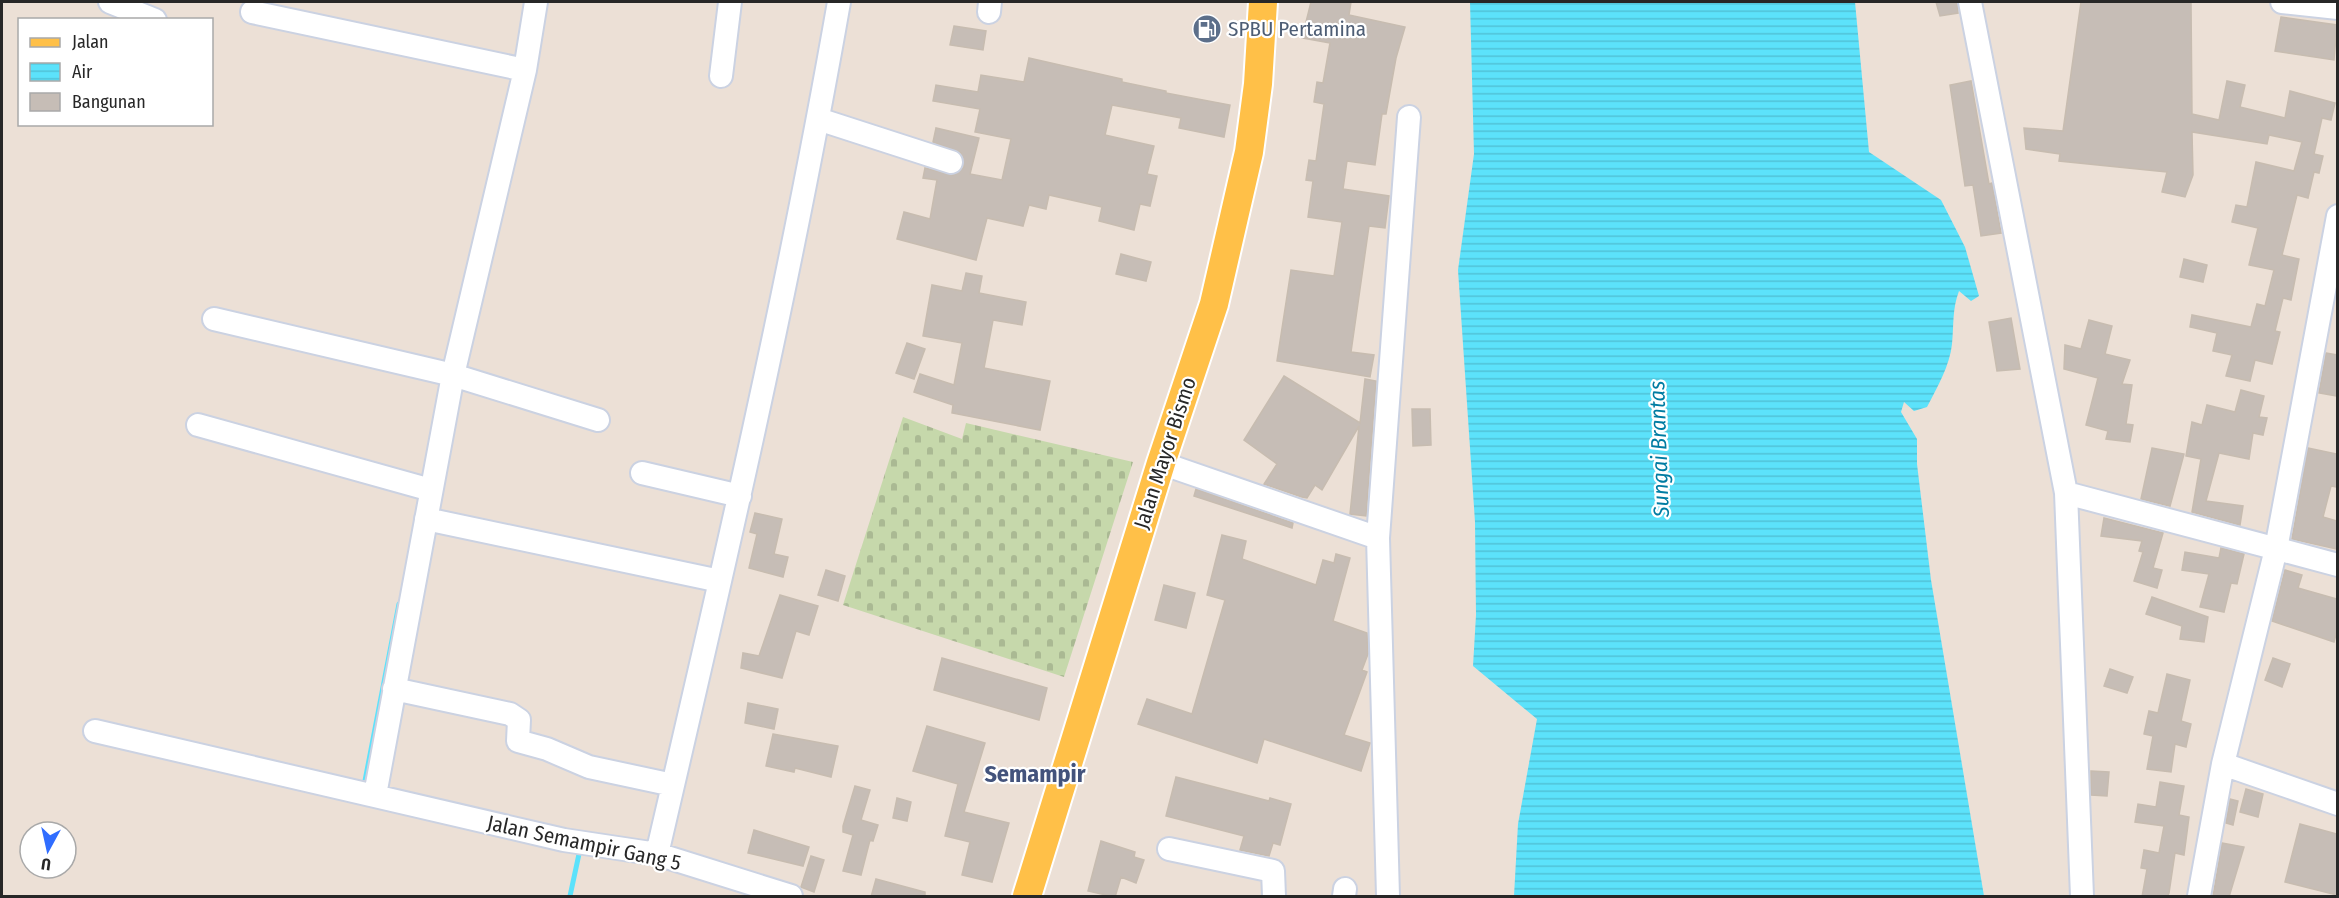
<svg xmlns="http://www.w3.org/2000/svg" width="2339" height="898" viewBox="0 0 2339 898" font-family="'Fira Sans Condensed',sans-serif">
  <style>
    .cemetery { fill: url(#cemetery-stones) }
    .water { fill: url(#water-rules) }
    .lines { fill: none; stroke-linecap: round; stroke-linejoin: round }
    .stream { stroke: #5ce2fb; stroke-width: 5 }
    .building { fill: #c6bdb6; stroke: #c7bcb0; stroke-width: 1.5 }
    .minor-casing { stroke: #cbd2e2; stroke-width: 26 }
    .major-casing { stroke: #fff; stroke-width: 32 }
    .minor { stroke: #fff; stroke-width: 22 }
    .major { stroke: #ffc048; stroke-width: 28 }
    .labels { text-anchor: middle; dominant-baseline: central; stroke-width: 4.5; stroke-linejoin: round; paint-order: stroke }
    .service-label { font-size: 21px; fill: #4e5e75; stroke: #fff; text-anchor: start }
    .street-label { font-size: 21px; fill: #272727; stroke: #fff }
    .water-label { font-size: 22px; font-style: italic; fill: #007ca2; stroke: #fff }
    .quarter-label { font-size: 24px; font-weight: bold; fill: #43537c; stroke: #fff }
  </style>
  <defs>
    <pattern id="cemetery-stones" width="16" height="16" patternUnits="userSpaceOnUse" patternTransform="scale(1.5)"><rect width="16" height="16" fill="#c6d8ab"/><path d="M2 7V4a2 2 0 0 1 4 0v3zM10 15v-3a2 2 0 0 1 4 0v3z" fill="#aab993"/></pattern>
    <pattern id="water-rules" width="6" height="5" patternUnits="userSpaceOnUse" patternTransform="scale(1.5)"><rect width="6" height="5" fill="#5ce2fb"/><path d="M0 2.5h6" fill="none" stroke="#50c2d7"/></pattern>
  </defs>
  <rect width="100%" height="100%" fill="#ece0d6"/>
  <path class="cemetery" d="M903,417l59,22 4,-16 167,39 -69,215 -221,-72z"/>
  <path class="water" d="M1470,2h385l14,150 72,48 24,47 14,49 -8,5 -12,-10c-7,18 -5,34 -7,53 -2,21 -15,44 -25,63l-13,4 -10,-9 -3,10 16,27v25l14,116 53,316h-470l4,-72 19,-105 -64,-53 3,-51 -1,-93 -17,-252 16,-116z"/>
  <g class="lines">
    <path class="stream" d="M364,786l35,-182
      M570,896l9,-42 -5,-5"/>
  </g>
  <path class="building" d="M1311,2h40l-2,13 56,12 -9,31 -10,56h-4l-7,51 -28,-4 -4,28 46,7 -4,32 -16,-2 -18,126 23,3 -4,22 -93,-16 14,-91 43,6 8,-54 -34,-5 5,-36 -7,-1 3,-20 7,1 8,-57 -10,-2 3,-20 6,1 7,-40 -28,-5z
    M1936,2h21l1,11 -18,3z
    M2081,2h110l1,112 27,6 8,-39 18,4 -5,22 45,11 5,-27 45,12 -4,17 -9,-2 -8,36 9,2 -4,17 -5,-1 -6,26 -11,-3 -15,60 17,4 -8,41 -8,-2 -8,33 5,1 -8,32 -17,-4 -5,21 -24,-5 6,-21 -19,-4 4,-18 -27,-6 2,-12 59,12 6,-23 8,2 9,-36 -25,-5 9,-37 -26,-6 4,-17 11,2 9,-45 38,9 8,-29 -33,-7 -2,9 -75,-12 1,43 -8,22 -23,-5 5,-20 -108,-11 1,-7 -34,-5 -2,-21 39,3z
    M2281,17l56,8 -3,35 -59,-9z
    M954,26l32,5 -3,19 -33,-5z
    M1029,58l93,21v3l44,9v2l64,12 -6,32 -45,-9 2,-10 -69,-13 -7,30 49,11 -7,28 10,2 -7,30 -10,-2 -6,26 -35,-9 3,-14 -53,-12 -3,14 -17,-4 -6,21 -36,-8 -11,42 -79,-21 7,-27 26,7 7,-39 -14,-2 2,-10 28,7 11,-8 -3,-14 -28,-11 3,-14 43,10 -9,36 32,6 9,-41 -36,-7 5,-23 -47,-8 3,-16 42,7 3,-17 43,7z
    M1971,81l18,103 3,-1 9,50 -20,3 -8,-51 -8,1 -15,-101z
    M1121,254l30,8 -5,19 -30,-7z
    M2184,259l23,6 -4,17 -23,-5z
    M966,273l16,3 -3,17 47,9 -4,23 -29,-5 -9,48 66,13 -10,49 -88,-17 1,-8 -39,-13 6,-18 34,11 8,-42 -39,-7 9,-51 30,6z
    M2011,318l9,51 -23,2 -8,-49z
    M2089,320l23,6 -7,28 25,6 -8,24 10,1 -6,39 7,1 -3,17 -24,-3 2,-8 -22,-6 12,-47 -34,-9 1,-24 16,4z
    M907,343l18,6 -11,30 -18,-6z
    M2326,353l11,2v41l-18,-3z
    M1284,376l76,47 5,-44 11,2 -10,135 -16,-2 9,-88 -37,64 -7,-5 -8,13 -5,-1 -38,-13 13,-20 -33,-24z
    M2241,390l23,6 -5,21 8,1 -4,17 -10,-2 -4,26 -30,-6 -13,48 37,5 -3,19 -48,-13 9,-53 -15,-3 6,-34 10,3 5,-20 28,7z
    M1412,409h18l1,36 -18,1z
    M2152,448l32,6 -14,52 -29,-7z
    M2308,448l29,6v33l-6,-1 -8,31 14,4v28l-45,-10z
    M1196,489l97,34 -1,5 -98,-32z
    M755,513l27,6 -8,35 14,3 -5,20 -34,-9 8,-34 -7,-2z
    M2104,518l59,15 -10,35 9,2 -5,18 -23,-7 9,-29 -4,-1 3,-10 -41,-5z
    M1222,535l24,6 -4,18 74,26 7,-25 11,3 2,-9 14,4 -17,63 34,12 1,21 -6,16 5,2 -23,63 26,8 -9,28 -97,-32 -7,24 -119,-39 9,-25 45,15 33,-114 -18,-5z
    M2221,548l23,6 -7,30 -6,-1 -7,29 -24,-5 9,-33 -27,-4 3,-18 34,6z
    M826,570l19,6 -7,25 -20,-6z
    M2285,570l17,5 -4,13 39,11v32l-3,11 -62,-21z
    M1164,585l31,8 -9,35 -31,-8z
    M780,595l38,11 -9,29 -13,-4 -14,47 -41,-10 2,-15 16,3z
    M2152,597l56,20 -4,25 -24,-3 2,-13 -36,-12z
    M942,658l105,30 -8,32 -105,-30z
    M2273,658l17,6 -8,23 -17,-7z
    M2110,669l23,8 -6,16 -23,-7z
    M2167,674l23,6 -9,41 10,3 -5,23 -11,-3 -4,28 -24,-3 6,-33 -9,-2 5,-23 9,2z
    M748,703l30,6 -4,20 -29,-6z
    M927,726l58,17 -21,69 45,11 -17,59 -30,-7 8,-33 -25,-6 13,-52 -45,-13z
    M773,734l65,12 -7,31 -36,-9 -1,4 -28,-6z
    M2091,771l18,1 -2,24 -16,-1z
    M1176,777l93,24 1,-3 21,6 -11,41 -7,-2 -4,13 -29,-6 4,-14 -78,-20z
    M2160,782l24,4 -5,29 10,2 -5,38 -9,-2 -6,40 -2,4h-25l5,-28 -6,-1 3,-18 15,3 5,-27 -29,-4 3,-18 18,3z
    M855,786l15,4 -9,30 17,5 -5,16 -3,-1 -9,35 -18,-4 10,-36 -10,-3v-6z
    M2246,789l17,5 -5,23 -18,-5z
    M897,798l14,4 -4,19 -14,-3z
    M2230,799l8,2 -5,24 -7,-2z
    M2300,824l37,10v61l-52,-13z
    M754,830l55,17 -6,19 -55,-13z
    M1101,841l34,11 -1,5 10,3 -8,23 -15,-6 -6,20 -27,-6z
    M2222,843l22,4 -15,50h-16z
    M811,856l13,4 -10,32 -13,-5z
    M876,879l49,13v5h-54z"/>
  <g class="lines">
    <g class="minor-casing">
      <path id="minor" d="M110,2l45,18
        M1970,2l96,491 16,403
        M2282,2l56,6
        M252,12l273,58
        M989,12l1,-10
        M721,76l9,-74
        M818,119l133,43
        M214,319l239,56 145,45
        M198,425l233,65
        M1161,463l217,75
        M642,473l98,23
        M2066,493l272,72
        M426,519l294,62
        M394,689l116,25 9,6 -1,21 29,8 42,18 84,18
        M95,731l469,109 93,14 134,42
        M2223,764l115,40
        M375,795l78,-420 72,-305 11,-68
        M1169,849l104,22 1,25
        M657,854c66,-283 132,-566 182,-852
        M1344,896l1,-7
        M1388,896l-10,-358 31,-421
        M2199,896l24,-132 53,-215 62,-333"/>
    </g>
    <g class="major-casing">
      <path id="major" d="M1027,896l134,-433 53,-159 35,-152 9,-68 5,-82"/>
    </g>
    <use href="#minor" class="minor"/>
    <use href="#major" class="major"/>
  </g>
  <defs>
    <g id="fuel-disc" transform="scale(1.5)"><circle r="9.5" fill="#5c6f8a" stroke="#fff"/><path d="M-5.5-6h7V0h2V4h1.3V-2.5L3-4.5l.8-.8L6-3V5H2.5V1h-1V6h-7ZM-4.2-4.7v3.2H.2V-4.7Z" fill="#fff"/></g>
  </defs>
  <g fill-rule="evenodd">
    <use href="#fuel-disc" x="1207" y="29"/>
  </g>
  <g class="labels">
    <g class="service-label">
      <text x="1228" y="29">SPBU Pertamina</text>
    </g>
    <g class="street-label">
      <text transform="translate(1165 453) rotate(-72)">Jalan Mayor Bismo</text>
      <text transform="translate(584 843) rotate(12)">Jalan Semampir Gang 5</text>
    </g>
    <g class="water-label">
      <text transform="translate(1659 449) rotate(-92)">Sungai Brantas</text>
    </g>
    <g class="quarter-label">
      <text x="1035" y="774">Semampir</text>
    </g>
  </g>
  <rect width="2339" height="898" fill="none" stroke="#272727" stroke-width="6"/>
  <rect x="18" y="18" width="195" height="108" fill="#ffffff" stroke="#a9a9a9" stroke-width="1.5"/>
  <rect x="30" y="38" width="30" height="9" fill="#ffc048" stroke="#a9a9a9" stroke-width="1.5"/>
  <text x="72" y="48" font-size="18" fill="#272727">Jalan</text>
  <rect x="30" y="63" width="30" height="18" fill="url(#water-rules)" stroke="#a9a9a9" stroke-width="1.5"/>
  <text x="72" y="78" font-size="18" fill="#272727">Air</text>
  <rect x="30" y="93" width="30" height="18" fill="#c6bdb6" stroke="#a9a9a9" stroke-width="1.5"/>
  <text x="72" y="108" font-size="18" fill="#272727">Bangunan</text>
  <g transform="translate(48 850) rotate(188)"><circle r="28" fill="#ffffff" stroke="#a9a9a9" stroke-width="1.5"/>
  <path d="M0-4.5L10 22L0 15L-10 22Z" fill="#306dff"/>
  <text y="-9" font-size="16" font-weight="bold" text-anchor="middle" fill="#272727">U</text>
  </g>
</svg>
